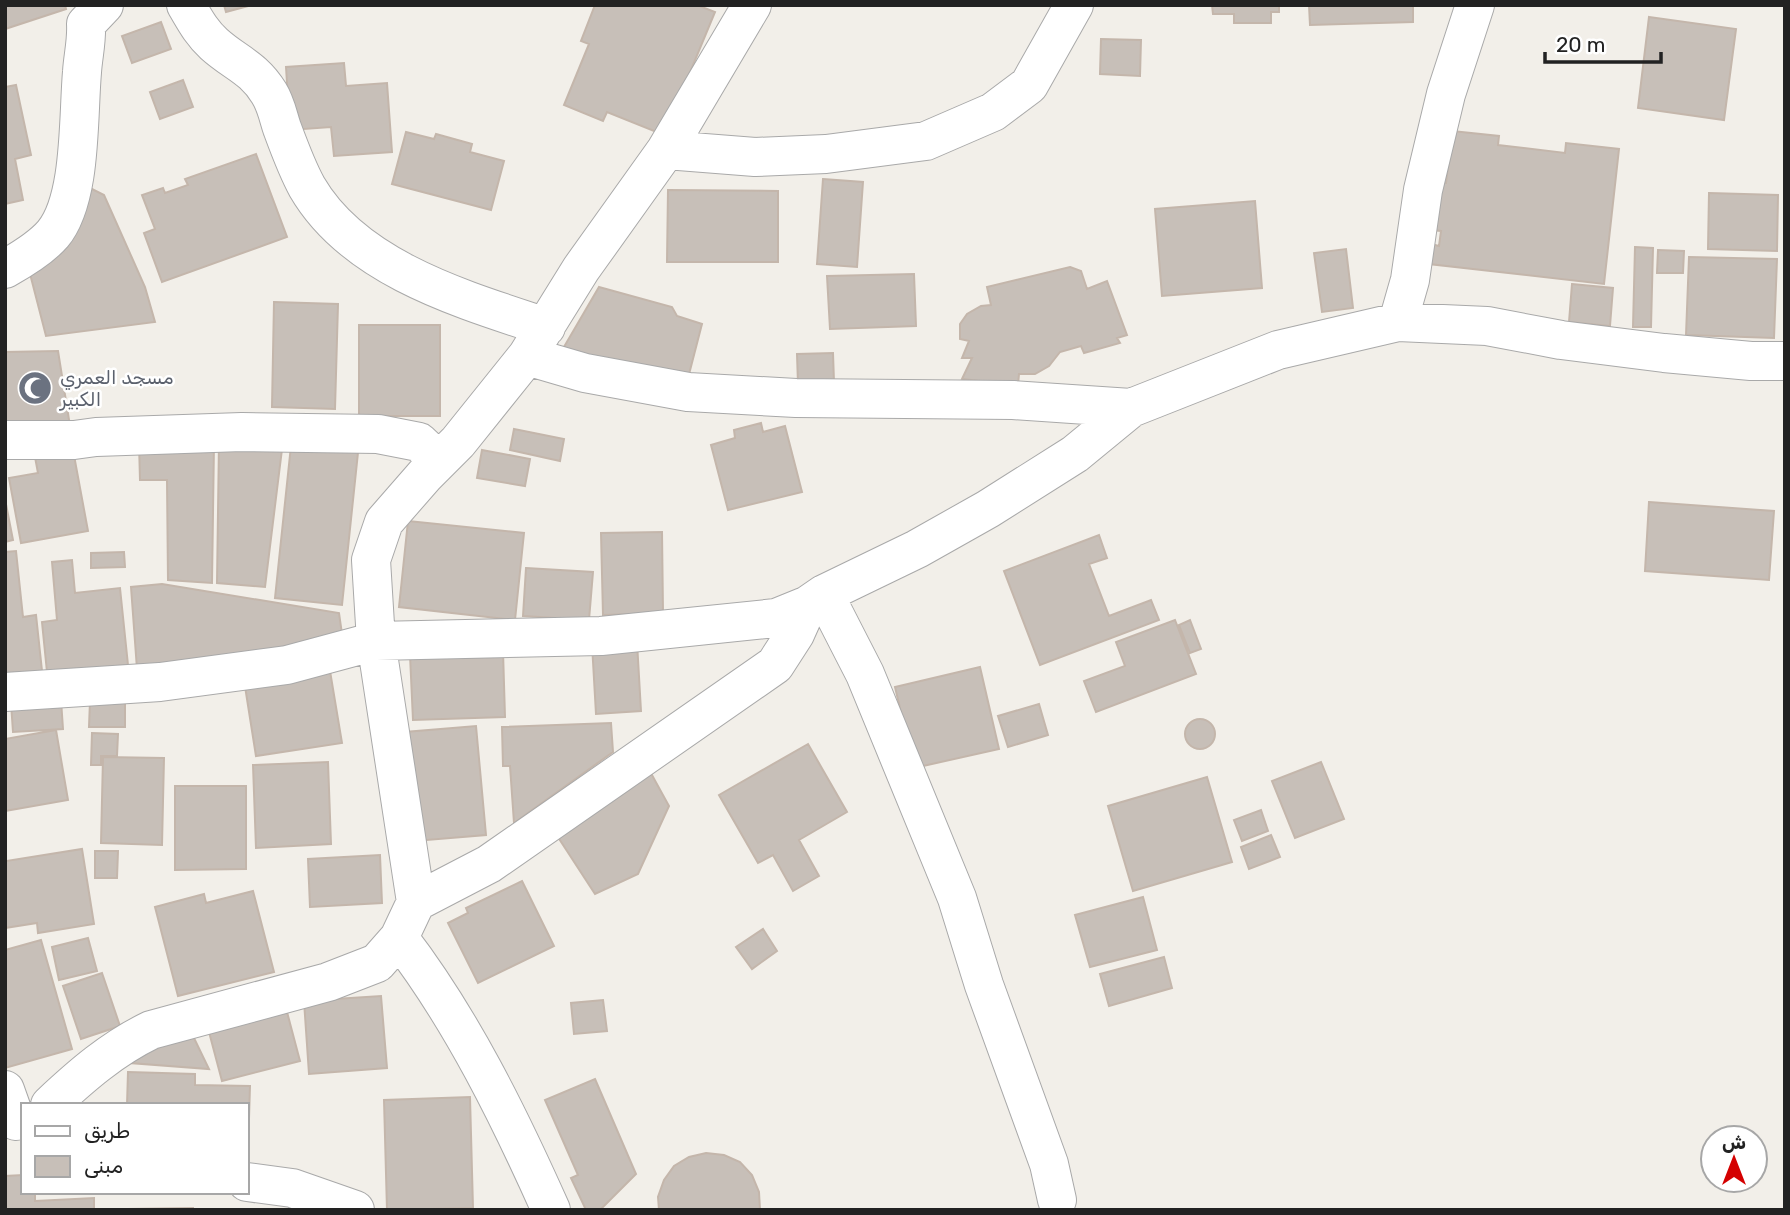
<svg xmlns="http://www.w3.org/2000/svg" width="1790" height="1215" viewBox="0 0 1790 1215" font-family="Rubik,Cairo,sans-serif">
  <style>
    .building { fill: #c7bfb8; stroke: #c4b6ab; stroke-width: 2 }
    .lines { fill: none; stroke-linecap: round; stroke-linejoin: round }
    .minor-casing { stroke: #a9a9a9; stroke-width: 40 }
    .minor { stroke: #fff; stroke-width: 38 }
    .labels { text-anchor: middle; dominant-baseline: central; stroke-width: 5; stroke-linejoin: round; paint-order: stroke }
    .worship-label { font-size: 19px; fill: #5b616d; stroke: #fff; text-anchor: start }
  </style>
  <rect width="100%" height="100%" fill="#f2efe9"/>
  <path class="building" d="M5,5h60l1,4 -61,20z
    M224,5h28l-26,7z
    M595,5h102l18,7 -51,123 -57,-23 -4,9 -39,-16 25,-61 -8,-3z
    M1212,5h67v7h-8v11h-37v-9h-21z
    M1309,5h104v17l-103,3z
    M1649,17l87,12 -12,91 -86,-12z
    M161,22l10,27 -39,14 -10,-27z
    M1101,39l40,1 -1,36 -40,-2z
    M344,63l2,23 41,-3 5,69 -58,4 -3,-29 -41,3 -4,-63z
    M183,80l10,27 -33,12 -10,-27z
    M16,85l15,70 -16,4 8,41 -18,4v-117z
    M1452,131l47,5 -1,9 67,8 1,-10 53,6 -15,135 -175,-20 2,-20 8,2 2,-15 -9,-1 6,-48 8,1z
    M406,132l28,7 2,-5 36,10 -2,8 34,9 -13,49 -99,-26z
    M256,154l31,83 -125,45 -18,-49 11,-4 -13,-34 21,-7 2,5 23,-8 -3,-6z
    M823,179l40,3 -6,85 -40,-3z
    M82,184l22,11 41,92 10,35 -109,14 -18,-70z
    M668,190l110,1v71h-111z
    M1709,193l69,2 -1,56 -69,-2z
    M1255,201l7,87 -100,8 -7,-87z
    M1635,247l18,1 -2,79h-18z
    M1346,249l7,59 -31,4 -8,-59z
    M1658,250l26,1 -1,22h-26z
    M1689,257l88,2 -3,79 -88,-3z
    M1070,267l11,4 6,18 20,-8 20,54 -10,3 3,5 -36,10 -3,-7 -21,6 -11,14 -14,8h-16l-1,11 -56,-6 10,-21h-10l7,-17 -9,-2v-15l7,-10 14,-8 10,-1 -4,-18z
    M914,274l2,52 -86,3 -3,-53z
    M1572,284l41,4 -3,38 -41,-4z
    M599,287l73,20 5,9 25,8 -15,58 -126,-30z
    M274,302l64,2 -3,105 -63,-2z
    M359,325h81v91h-81z
    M58,351l12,75 -65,-1v-73z
    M833,353l1,29 -36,2 -1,-30z
    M761,423l2,9 22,-6 17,66 -74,18 -17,-65 24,-7 -1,-8z
    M514,429l50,10 -4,22 -50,-11z
    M292,436l67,7 -17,162 -67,-7z
    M219,441h64l-18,146 -48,-4z
    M139,443h75l-2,140 -44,-3 -1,-100h-27z
    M73,450l15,81 -67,12 -12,-65 29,-5 -3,-16z
    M482,450l48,9 -5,27 -48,-8z
    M5,499l8,41 -8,2z
    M1649,502l125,9 -5,69 -124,-9z
    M408,521l116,12 -9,87 -116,-13z
    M662,532l1,81 -60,2 -2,-82z
    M1099,535l8,23 -18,6 20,52 42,-16 8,20 -119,45 -36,-94z
    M16,551l7,66 13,-2 6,56 -37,5v-124z
    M124,552l1,15 -34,1v-15z
    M72,560l3,33 45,-5 8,77 -81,7 -5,-50 15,-2 -5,-58z
    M526,568l67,4 -4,48 -66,-4z
    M162,584l177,29 3,21 -119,26 -86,9 -6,-82z
    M1175,620l21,54 -100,38 -12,-31 41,-15 -9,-24z
    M1190,620l11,29 -11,4 -11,-28z
    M637,642l4,69 -45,3 -4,-70z
    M503,651l2,66 -92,3 -3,-65z
    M329,665l13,78 -86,13 -12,-76z
    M980,667l19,82 -85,19 -19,-81z
    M61,700l2,29 -50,3 -2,-29z
    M90,701l35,2v24h-36z
    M1039,704l9,31 -40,12 -10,-31z
    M1185 734a15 15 0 1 1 30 0a15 15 0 1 1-30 0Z
    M611,723l2,29 -99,71 -4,-57h-7l-1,-39z
    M476,726l10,109 -71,6 -10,-109z
    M56,730l12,70 -63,11v-72z
    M92,733l26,1 -1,22h-16v9h-10z
    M808,744l39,68 -48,28 20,36 -26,15 -20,-36 -15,8 -39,-68z
    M103,757l61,1 -2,87 -61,-2z
    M328,762l3,82 -75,4 -3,-83z
    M1321,762l23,57 -49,19 -23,-57z
    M647,766l22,40 -31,68 -43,20 -41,-63z
    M1207,777l25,85 -99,29 -25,-85z
    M175,786h71v83l-71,1z
    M1261,810l7,21 -26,10 -8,-21z
    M1271,835l9,22 -31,12 -8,-22z
    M82,849l12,75 -56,9 -1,-10 -32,5 1,-67z
    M95,851h23l-1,27h-22z
    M380,855l2,48 -72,4 -2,-48z
    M522,881l32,65 -76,37 -30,-60 20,-10 -2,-5z
    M253,891l21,81 -96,24 -23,-89 49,-13 2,9z
    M1143,897l14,53 -67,17 -15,-52z
    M763,929l14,22 -25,18 -16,-22z
    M88,938l9,33 -38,9 -7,-33z
    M41,940l31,109 -67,19v-118z
    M1164,957l8,31 -63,18 -9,-32z
    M102,973l18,53 -39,13 -18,-53z
    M381,996l6,72 -78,6 -5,-73z
    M603,1000l4,31 -33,3 -3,-31z
    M287,1012l13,49 -78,20 -13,-49z
    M193,1036l16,33 -79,-6 4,-9z
    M128,1072l67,2v11l55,1 -2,65 -1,-46h-120z
    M595,1079l41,95 -36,36h-14l-15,-32 7,-3 -33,-75z
    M470,1097l3,111 -86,2 -3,-110z
    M706,1153l18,2 16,7 12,13 7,17 1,18h-101l-1,-13 6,-17 10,-14 15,-9z
    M23,1175v17h12v9l59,-3v12h-89v-34z
    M193,1208v2h-65v-1z"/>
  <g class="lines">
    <g class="minor-casing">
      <path id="minor" d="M186,5c9,15 15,27 28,39 21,19 39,23 55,49 7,11 9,23 13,35 7,19 15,41 25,59 47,81 154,112 239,140
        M666,150l89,7 71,-3 100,-13 67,-29 36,-27 45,-80
        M5,269c16,-9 36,-21 48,-35 29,-35 25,-117 29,-162 1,-16 5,-31 4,-48l18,-19
        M1398,322l12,-42 13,-90 23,-96 29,-89
        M527,356l58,17 103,19 108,6 217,2 118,8
        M5,440h69l22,-3 146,-5 136,2 41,8 20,19
        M824,594l41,80 92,224 27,87 65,179 8,36
        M5,692l155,-10 127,-17 89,-24 225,-5 175,-18 32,-13
        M416,902l73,-38 286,-199 20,-31 13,-29 16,-11 93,-45 71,-40 87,-55 56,-46 147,-58 120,-28 89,4 74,14 103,13 87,8h34
        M399,938c63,82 110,178 152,272
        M5,1090l11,31
        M50,1105c32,-30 62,-56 101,-75l177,-48 49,-19 22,-25 17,-36 -40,-261 -5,-81 13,-38 41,-47 33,-33 69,-86 54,-87 85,-119 86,-145
        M247,1182l45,6 63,22"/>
    </g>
    <use href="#minor" class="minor"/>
  </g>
  <defs>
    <g id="mosque-disc" transform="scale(1.75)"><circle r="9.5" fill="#6b7280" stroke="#fff"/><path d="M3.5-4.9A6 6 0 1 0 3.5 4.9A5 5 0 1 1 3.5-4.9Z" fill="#fff"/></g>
  </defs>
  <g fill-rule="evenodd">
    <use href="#mosque-disc" x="35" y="388"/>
  </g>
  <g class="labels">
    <g class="worship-label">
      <text x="60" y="377">مسجد العمري<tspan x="60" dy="22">الكبير</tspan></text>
    </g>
  </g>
  <rect width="1790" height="1215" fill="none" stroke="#222222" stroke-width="14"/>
  <rect x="21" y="1103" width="228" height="91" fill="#ffffff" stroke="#a7a7a7" stroke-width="2"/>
  <rect x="35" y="1126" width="35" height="10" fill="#ffffff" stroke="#a7a7a7" stroke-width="2"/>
  <text x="84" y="1138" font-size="21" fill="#222222">طريق</text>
  <rect x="35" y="1156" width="35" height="21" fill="#c7bfb8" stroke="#a7a7a7" stroke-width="2"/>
  <text x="84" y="1173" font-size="21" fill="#222222">مبنى</text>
  <g transform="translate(1734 1159)"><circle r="33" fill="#ffffff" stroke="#a7a7a7" stroke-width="2"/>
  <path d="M0-5L12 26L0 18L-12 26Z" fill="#d40000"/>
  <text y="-10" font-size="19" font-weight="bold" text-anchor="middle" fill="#222222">ش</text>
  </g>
  <path d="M1545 52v10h116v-10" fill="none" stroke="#222222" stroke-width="3.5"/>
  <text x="1556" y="52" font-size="21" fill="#222222" stroke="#ffffff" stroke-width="5" paint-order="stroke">20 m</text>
</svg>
